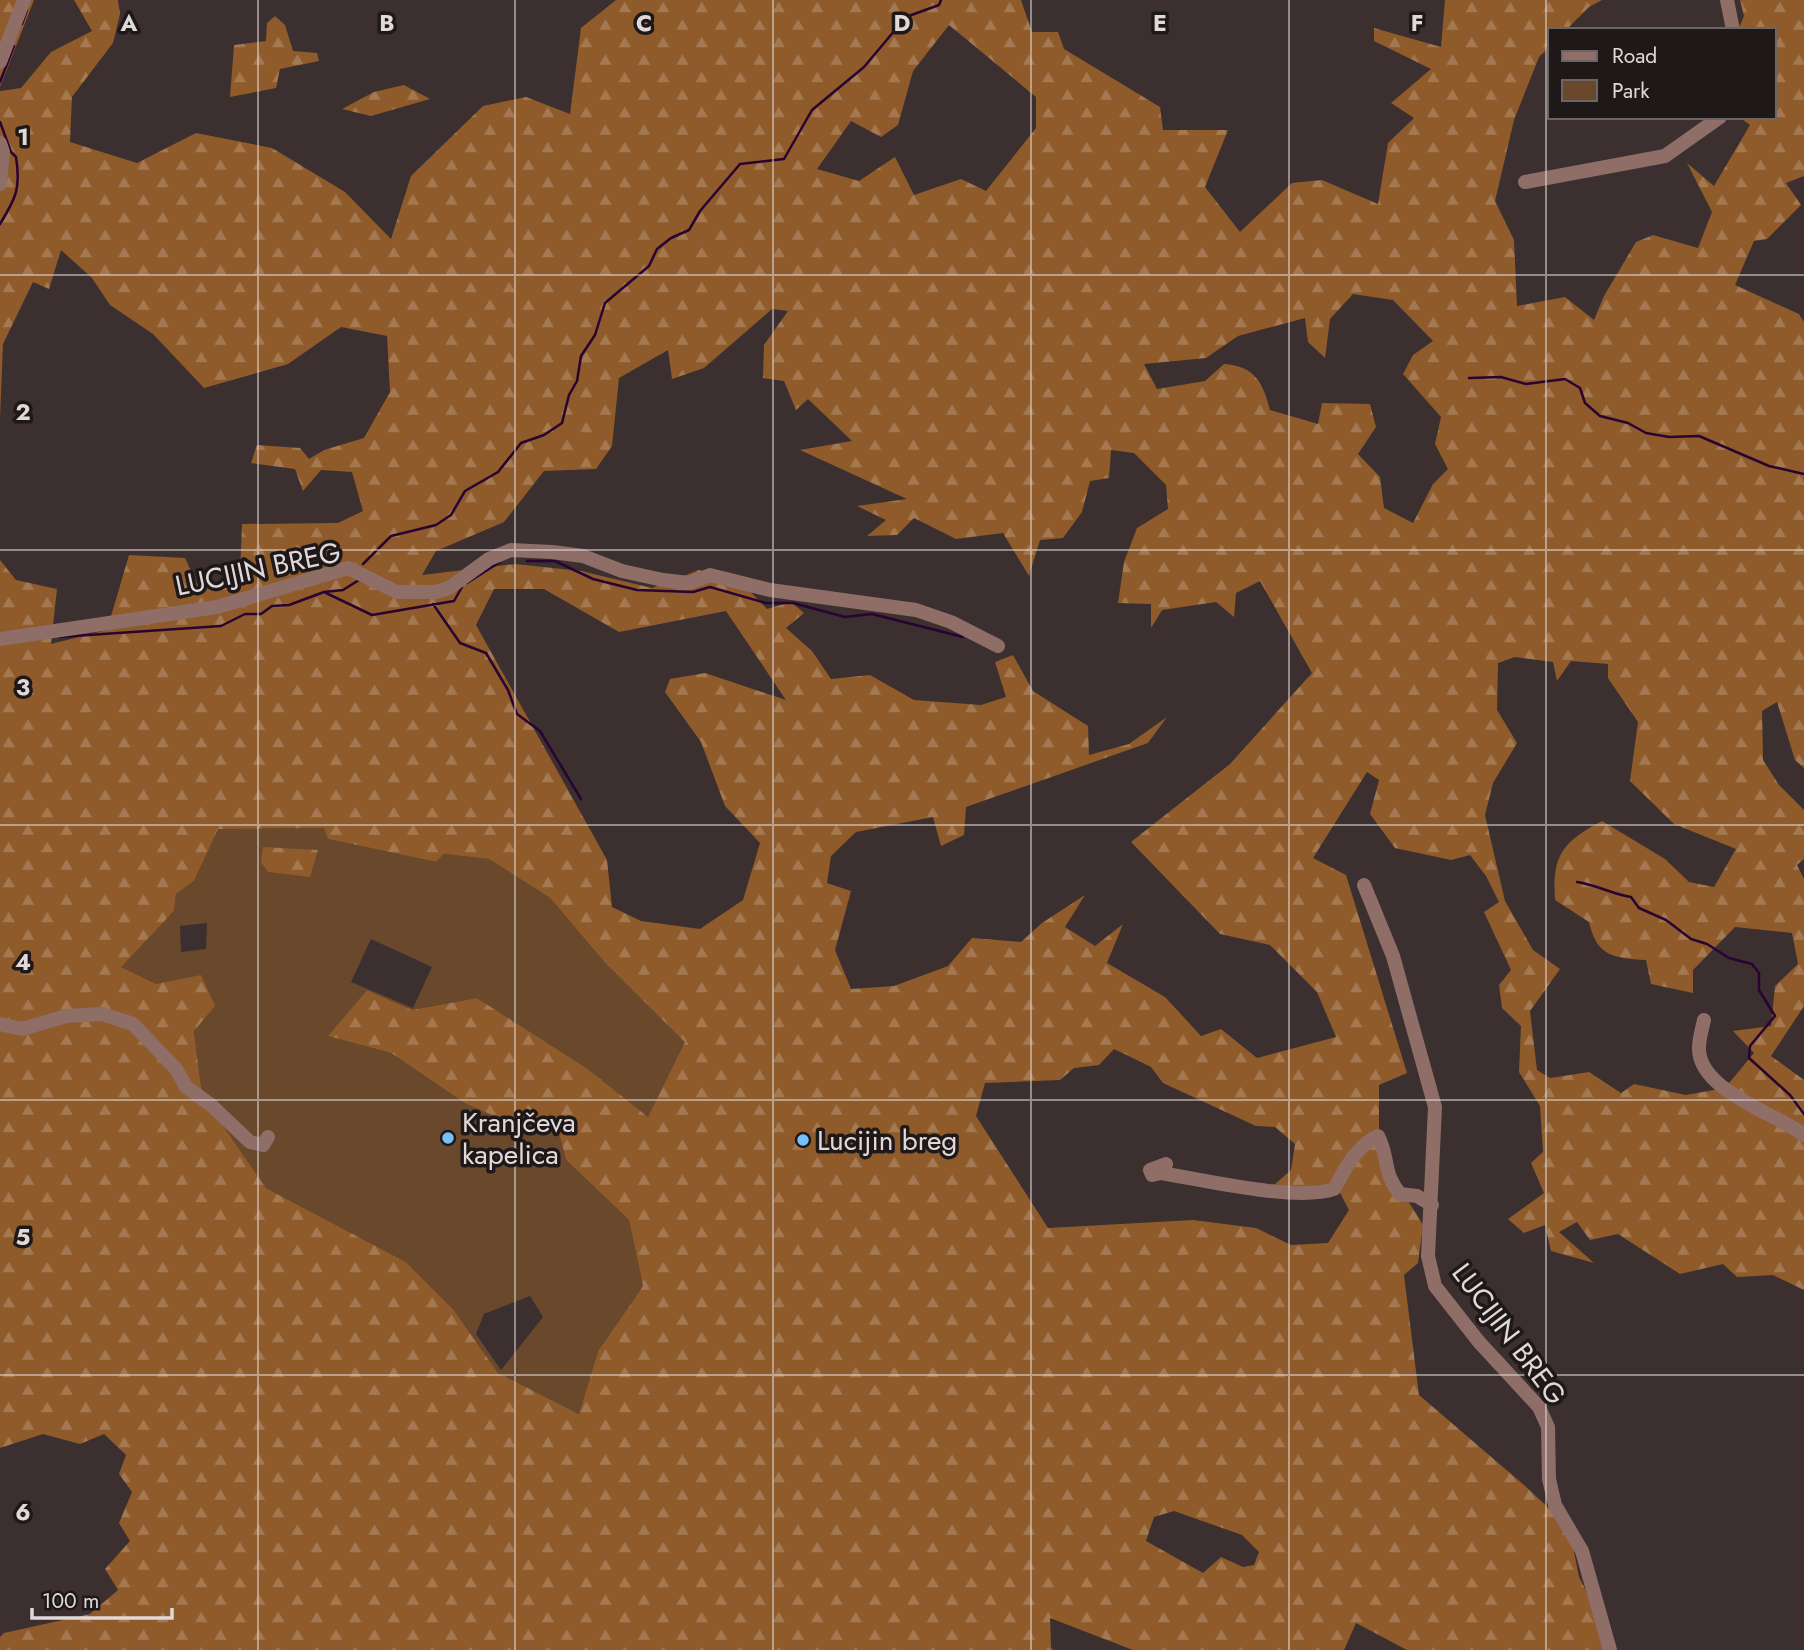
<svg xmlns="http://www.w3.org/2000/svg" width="1804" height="1650" viewBox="0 0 1804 1650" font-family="Jost,sans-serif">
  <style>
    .green { fill: #69482c; fill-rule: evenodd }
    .forest { fill: url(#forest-firs); fill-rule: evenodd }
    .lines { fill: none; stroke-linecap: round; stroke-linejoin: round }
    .stream { stroke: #290332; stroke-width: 2.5 }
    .minor { stroke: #8e6e66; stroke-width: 14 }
    .grid { fill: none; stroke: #e0d8d9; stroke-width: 2; stroke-opacity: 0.55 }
    .poi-dot { fill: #77bff7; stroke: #1e1819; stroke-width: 2.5 }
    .labels { text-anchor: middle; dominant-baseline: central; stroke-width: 7; stroke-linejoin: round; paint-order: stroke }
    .street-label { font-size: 28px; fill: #e0d8d9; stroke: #1e1819 }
    .poi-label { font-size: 28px; fill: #e0d8d9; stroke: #1e1819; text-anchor: start }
    .grid-label { font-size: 23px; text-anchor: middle; font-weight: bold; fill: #e0d8d9; stroke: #1e1819; stroke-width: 7; stroke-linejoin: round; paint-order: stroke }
  </style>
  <defs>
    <pattern id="forest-firs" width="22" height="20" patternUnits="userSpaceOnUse" patternTransform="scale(1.75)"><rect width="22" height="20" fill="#8f5b2a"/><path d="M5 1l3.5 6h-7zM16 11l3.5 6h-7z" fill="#a47952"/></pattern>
  </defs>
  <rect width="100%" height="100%" fill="#3b2f30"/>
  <path class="green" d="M325,828l3,11 108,23 8,-8 45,5 61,39 56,66 80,78 -38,75 -60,-48 -111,-71 -65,12 -45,-20 -38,46 62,17 75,51 52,21 37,-7 11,42 63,60 14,66 -45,65 -19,63 -81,-41 -45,-64 -47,-47 -140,-74 -64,-93 -8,-64 -38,-47 -36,-17 54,-56 2,-17 18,-13 23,-52zM207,923l-1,26 -25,3 -1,-26zM371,939l61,28 -19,41 -62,-26zM530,1296l13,21 -42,53 -25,-36 8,-20z"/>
  <path class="forest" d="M0,0h34l-34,87z
    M74,0h44l2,14 -7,29 -41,54 -2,45 67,21 59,-30 76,15 73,44 46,47 20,-63 72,-70 43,-9 44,17 11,-86 35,-28h405l11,32h26l6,17 96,58 3,23h65l-23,57 35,45 52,-49 30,-3 56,24 10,-61 26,-25 -23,-15 40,-34 -57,-28v-13l67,19 4,-47h157l-13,7 -23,23h-16v16l-11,11 -25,63 -19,81 19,39 3,66 48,-9 29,23 10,-24 32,-54 17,-7 45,13 14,-36 -25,-49 27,23 36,-61 -11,-8h35v-87h-36l6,-14 -4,-16h64v176l-18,7 15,22 -34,34 -13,2 -19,44 64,29 5,8v446l-9,-8 -18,-58 -15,9 1,49 16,25 25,25v49l-7,6 7,14v127l-33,50 33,24v210l-31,-15 -36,2 -14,-13 -43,10 -62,-40 -28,6 -13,-18 -18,10 35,31 -43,-12 -6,-26 -21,8 -16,-14 36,-26 -13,-30 12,-11 -3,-46 -21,-34 2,-46 -19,-18 -3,-23 12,-15 -27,-58 15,-10 -13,-26 -16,-21 -19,5 -56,-12 -25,-34 9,-34 -12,-8 -54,86 33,17 61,198 -28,12v69l44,71 -5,38 -14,12 15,120 105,90 45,42 10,50 16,31 11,42h-199l-51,-27 -12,27h-211l-83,-32 1,29 2,3h-1053v-13l4,-4 86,-19 28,-24 -13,-21 25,-28 -11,-18 13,-31 -13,-18 7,-19 -22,-21 -24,10 -37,-10 -43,14v-888l16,20 41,9 -6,55 56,-14 22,-75 56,3 15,32 40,-14 2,-52 96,-1 25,-12 -11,-39 -31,-2 -18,21 -8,-22 -44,-6 6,-18 43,3 9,11 15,-9 40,-12 26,-46 -3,-56 -46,-9 -53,37 -84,24 -51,-54 -43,-29 -18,-27 -31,-28 -12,39 -16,-7 -30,62 -3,74v-327l21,-3 30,-36 41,-21zM949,25l87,72v31l-50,63 -25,-12 -47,16 -19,-38 -36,24 -42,-12 34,-48 30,16 17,-12 15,-54zM1353,294l40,6 40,41 -20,14 -10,19 38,43 -6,27 13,25 -15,15 -20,39 -29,-15 -4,-31 -22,-23 18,-27 -6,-23 -48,-1 -4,21 -48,-14c-7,-27 -15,-44 -46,-46l-19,17 -48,8 -13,-25 62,-6 32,-22 67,-18 3,24 17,16 5,-39zM772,309l16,2 -24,34 -1,33 21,3 12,29 12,-11 44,42 -52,9 107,49 -50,7 29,14 -19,16 30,-1 17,-17 42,21 47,-6 26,43 11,-36 23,-2 19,-26 8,-31 19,-3 2,-28 23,3 32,32 2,24 -31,19 -13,34 -6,41 33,1v24l11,-18 54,-8 18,15 2,-24 24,-12 52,92 -82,91 -99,78 89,92 50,11 47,47 19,45 -79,21 -36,-29 -20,7 -36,-39 -58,-34 16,-39 -28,22 -30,-19 20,-32 -43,28 -21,19 -49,-4 -24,28 -54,20 -43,3 -16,-39 16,-59 -24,-8 4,-27 25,-24 77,-15 8,29 23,-11 2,-28 182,-64 19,-26 -38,27 -40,11 -1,-29 -55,-35 -20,-36 -18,7 11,35 -25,8 -67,-5 -44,-25 -39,4 -19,-28 -26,-23 18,-15 -13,-11 -24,7 -25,-26 -43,-13 -47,18 -71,-17 -66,-7 -93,11 14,-24 68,-29 40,-51 52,-2 16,-23 7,-68 49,-28 4,29 32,-11zM494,589h50l75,43 107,-21 60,89 -81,-27 -35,6 -5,13 36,50 24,64 35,37 -17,57 -43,29 -59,-8 -29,-14 -5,-47 -131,-235zM1515,657l38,5 4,19 14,-20 37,3v14l30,44 -8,59 44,43 62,25 -22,38 -25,-5 -24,-23 -63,-38c-39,21 -50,33 -47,79l34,22c8,35 25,36 57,38l5,24 42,9v-23l42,-43 57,6 6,31 -23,22 -4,40 -38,5 21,22 -29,35 -39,7 -52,-11 -13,9 -32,-21 -39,6 -13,-8 -7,-59 30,-42 -27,-19 -28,-49 -20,-86 8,-32 24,-40 -20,-33 1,-47zM324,828l4,11 108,23 8,-8 45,5 61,39 56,66 79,78 -37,75 -60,-48 -111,-71 -65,12 -45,-20 -39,46 63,17 75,51 52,22 37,-8 11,42 63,60 14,66 -45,65 -19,63 -81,-41 -45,-64 -47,-47 -140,-74 -64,-93 -8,-64 21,-25 -14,-31 -45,9 -35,-17 53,-56 2,-17 18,-13 24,-52zM1114,1049l37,18 12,16 93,43 19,1 20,17 -4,26 -24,21 70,-4 12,23 -21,33 -37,2 -35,-17 -63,-8 -145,8 -72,-112 9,-33 75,-3 14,-12 25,-3zM1174,1511l68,24 17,17 -5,13 -11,2 -22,-10 -18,16 -57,-32 8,-24z
    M275,16l10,9 8,26 24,2 2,8 -39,8 -4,19 -46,9 4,-52 32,-4 1,-18z
    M404,85l26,14 -59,17 -29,-7 32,-17z
    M263,847l55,3 -8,27 -42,-5 -7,-10z"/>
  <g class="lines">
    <path class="stream" d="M22,24l5,-14
      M0,82l14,-36
      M0,122l11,30 5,5c5,31 0,41 -16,67
      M1469,378l32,-1 25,7 39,-5 15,9 5,15 15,13 28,7 18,10 23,4 30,-1 70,30 35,8
      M527,561h28l38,18 44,11 56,2 17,-5 56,16h27l52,14 27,-3 91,23
      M363,564l28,-28 45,-11 15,-10 14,-24 33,-19 23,-29 23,-8 18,-12 7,-28 8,-14 4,-25 14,-21 10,-32 44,-37 8,-17 14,-11 18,-8 11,-19 40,-47 44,-5 28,-49 52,-43 42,-50 33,-12 2,-5
      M467,583l33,-21
      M326,593l46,22 82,-14 8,-14
      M433,604l27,39 26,10 22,37 9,24 23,17 41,68
      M59,637l162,-11 24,-12h16l11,-8 17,-1 35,-13 19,-2 16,-10
      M1577,882c20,3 35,12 54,15l8,11 27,12 25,19 16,5 22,14 23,6 7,9v17l16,26 -25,30 -1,12 41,37 14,19"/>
    <path class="minor" d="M1727,0l6,30
      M0,62l24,-62
      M0,143l3,9 -3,32
      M1525,182l140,-26 55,-39
      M0,639l217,-32 131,-39 49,24h39l13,-4 40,-29 22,-9 41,2 31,4 39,15 41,9 26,3 21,-8 60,15 146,20 35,12 47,24
      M1364,885l29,71 42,151 -7,149 7,30 44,56 60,65 9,20 1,52 6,26 27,46 28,99
      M1704,1020c-2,9 -5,19 -5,28 -1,42 76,65 105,87
      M0,1024l22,5 44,-13 36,-2 31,10 43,45 10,18 25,18 39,37 13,3 5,-8
      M1166,1164l-16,6 2,5 9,-2c43,7 136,29 173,16 12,-21 21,-42 44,-53 12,24 4,36 22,58l17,2 15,9"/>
  </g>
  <path class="grid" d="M258,0v1650M515,0v1650M773,0v1650M1031,0v1650M1289,0v1650M1546,0v1650M0,275h1804M0,550h1804M0,825h1804M0,1100h1804M0,1375h1804"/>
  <g class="poi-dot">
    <circle cx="448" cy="1138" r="7"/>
    <circle cx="803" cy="1140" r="7"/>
  </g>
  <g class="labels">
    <g class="street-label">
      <text transform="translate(258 569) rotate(-12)">LUCIJIN BREG</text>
      <text transform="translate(1509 1334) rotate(53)">LUCIJIN BREG</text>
    </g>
    <g class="poi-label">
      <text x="462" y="1122">Kranjčeva<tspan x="462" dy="32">kapelica</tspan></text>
      <text x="817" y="1140">Lucijin breg</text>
    </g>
  </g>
  <g class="grid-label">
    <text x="129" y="31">A</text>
    <text x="387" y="31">B</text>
    <text x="644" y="31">C</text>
    <text x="902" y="31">D</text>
    <text x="1160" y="31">E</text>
    <text x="1417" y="31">F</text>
    <text x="23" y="145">1</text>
    <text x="23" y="420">2</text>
    <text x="23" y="695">3</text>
    <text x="23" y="970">4</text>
    <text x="23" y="1245">5</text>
    <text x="23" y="1520">6</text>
  </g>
  <rect x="1548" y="28" width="228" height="91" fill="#1e1819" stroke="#6c6566" stroke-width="2"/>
  <rect x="1562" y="51" width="35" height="10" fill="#8e6e66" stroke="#6c6566" stroke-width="2"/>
  <text x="1612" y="63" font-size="21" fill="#e0d8d9">Road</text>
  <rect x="1562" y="80" width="35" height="21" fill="#69482c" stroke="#6c6566" stroke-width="2"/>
  <text x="1612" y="98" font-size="21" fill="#e0d8d9">Park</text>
  <path d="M32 1608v10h140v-10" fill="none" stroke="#e0d8d9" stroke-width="3.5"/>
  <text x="42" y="1608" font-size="21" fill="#e0d8d9" stroke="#1e1819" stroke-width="5" paint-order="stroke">100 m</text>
</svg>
